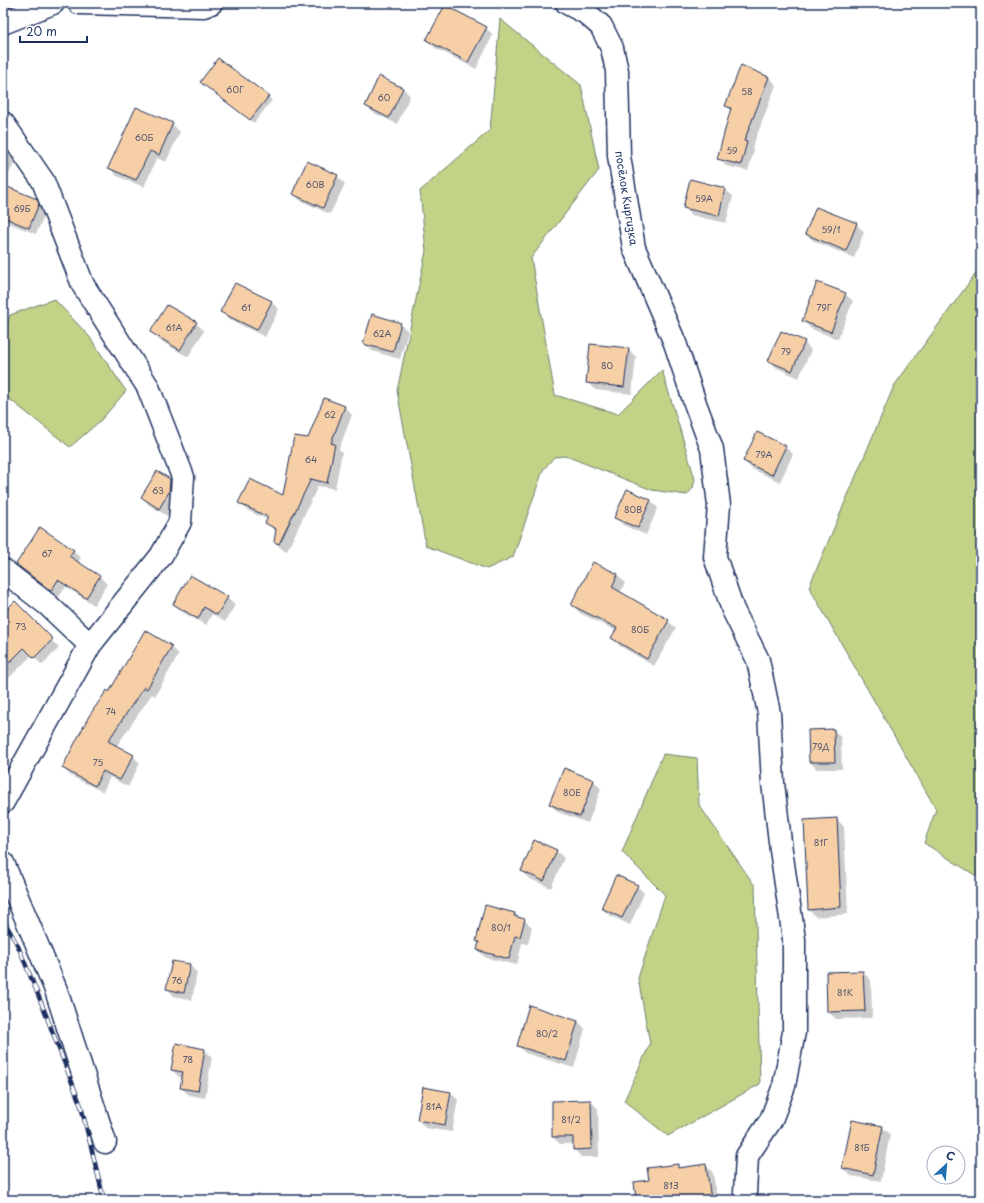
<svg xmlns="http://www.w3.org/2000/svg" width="984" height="1203" viewBox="0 0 984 1203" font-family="'Playpen Sans',sans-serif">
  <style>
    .green { fill: #c2d287; stroke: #6e8072 }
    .shadow { fill: #0003 }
    .building { fill: #f7cfa6; stroke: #1b2f5e }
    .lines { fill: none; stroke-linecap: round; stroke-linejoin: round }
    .street-casing { stroke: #1b2f5e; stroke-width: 25 }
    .street { stroke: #fff; stroke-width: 22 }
    .rail-casing { stroke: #1b2f5e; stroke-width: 4.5 }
    .rail { stroke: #fff; stroke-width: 3; stroke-dasharray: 9; stroke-linecap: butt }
    .labels { text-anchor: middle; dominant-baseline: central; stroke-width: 3.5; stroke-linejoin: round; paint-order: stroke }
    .number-label { font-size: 9px; fill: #525770 }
    .street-label { font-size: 11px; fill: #1b2f5e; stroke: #fff }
  </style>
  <rect width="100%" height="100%" fill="#fff"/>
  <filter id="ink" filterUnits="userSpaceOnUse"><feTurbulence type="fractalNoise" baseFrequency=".025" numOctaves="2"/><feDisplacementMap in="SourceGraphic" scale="8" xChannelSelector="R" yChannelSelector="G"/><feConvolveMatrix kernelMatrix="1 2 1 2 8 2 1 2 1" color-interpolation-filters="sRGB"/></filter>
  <g filter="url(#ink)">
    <path class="green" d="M500,19l81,66 18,85 -68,88 24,137 63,19 44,-44 33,109 -2,9 -6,7 -35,-5 -86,-34 -12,1 -11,13 -30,87 -26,12 -61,-23 -29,-155 29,-140 -6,-60 70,-61z
      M981,266v613l-57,-36 12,-34 -127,-222 85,-201z
      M54,299l35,37 37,55 -25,29 -31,27 -67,-53v-58l7,-21z
      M663,754l34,4 2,47 56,81 5,198 -92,52 -44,-35 26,-57 -12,-66 27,-83 -43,-43z"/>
    <path class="shadow" d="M486,28l7,7 -17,34 -41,-21 -8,-8z
      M769,77l7,8 -24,63 2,2 -6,21 -22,-5 -7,-8 12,-48 -5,-5z
      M205,85l63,12 4,3 -18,23z
      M403,88l7,8 -13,28 -23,-11 -8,-7z
      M172,124l8,8 -14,30 -9,-4 -13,29 -27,-11 -7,-8z
      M3,151l4,2 8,8 -11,24 -1,-1z
      M337,176l8,8 -15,30 -29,-13 -8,-8z
      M690,180l35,9 8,7 -7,27 -35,-8 -7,-8z
      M36,200l8,8 2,4 -10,22 -25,-10 -8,-8z
      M856,224l8,8 -10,26 -40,-17 -8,-7z
      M845,294l8,7 -15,38 -27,-10 -8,-8z
      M271,302l8,7 -14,28 -36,-18 -8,-7z
      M196,323l8,8 -16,26 -29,-17 -7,-8z
      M400,324l8,7 -8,28 -28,-8 -8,-8z
      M804,342l7,8 -12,28 -22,-10 -8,-7z
      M628,349l8,8 -4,37 -37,-4 -8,-8z
      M324,399l21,8 7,8 -13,34 3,3 -7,37 -17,-3 -31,65 -5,-2 -7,-7 2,-10 -11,-9 2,-3 -21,-10 -8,-7 45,-7z
      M785,447l8,7 -13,28 -28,-13 -8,-8z
      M170,480l7,8v12l-10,16 -18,-11 -7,-8z
      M628,490l23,11 7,7 -12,27 -23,-10 -8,-8z
      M3,519l3,3 -3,6z
      M73,550l8,8 -4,5 23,14 7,7 -13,21 -28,-18 -8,11 -34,-27 -7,-7z
      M593,563l25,12 7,8 -5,10 48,28 8,7 -22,38 -34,-20 -8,-8 4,-7 -36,-18 -8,-8z
      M227,598l8,7 -10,17 -13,-8 -6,11 -24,-13 -8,-8z
      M15,603l44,45 -17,17 -10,-10 -25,25 -4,-3v-62z
      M171,647l8,7 -24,42 -3,-2 -36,53 17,9 7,7 -12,24 -18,-10 -7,15 -32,-16 -8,-8 46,-75z
      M834,730l7,8 1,31h-25l-7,-7z
      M564,770l30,11 7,8 -13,34 -30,-11 -8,-8z
      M837,819l7,8 4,87 -32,3 -7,-7z
      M556,851l8,7 -13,30 -21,-9 -8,-8z
      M637,886l7,7 -14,32 -21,-10 -7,-7z
      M515,913l5,6 4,1 8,7 -4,17 -6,-1 -5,22 -31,-7 -8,-8 2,-7 -3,-2z
      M173,962l17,3 7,8 -5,27 -18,-4 -7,-8z
      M863,972l8,8 1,38 -36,1 -8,-7z
      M578,1021l7,8 -11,39 -49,-15 -7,-8z
      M205,1050l7,7 -7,41 -16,-3 -8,-7 2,-10 -4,-1 -7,-7z
      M450,1092l8,8 -6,32 -27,-4 -7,-8z
      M591,1101l7,8 1,48h-18l-7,-8v-5h-14l-7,-7z
      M882,1127l8,7 -9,47 -30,-5 -8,-8z
      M677,1165l4,4 25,-4 7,8 4,27h-80l13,-19z"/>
    <path class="building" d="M445,5l42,22 -19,35 -42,-22z
      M218,58l51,38 -19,24 -50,-38z
      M741,65l28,12 -25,64 3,1 -6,23 -24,-6 14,-51 -6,-2z
      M379,76l24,12 -14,30 -24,-12z
      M136,107l37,16 -14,32 -9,-4 -14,29 -28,-12z
      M307,161l31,14 -15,33 -31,-14z
      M690,179l35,9 -6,28 -36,-8z
      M3,185l34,14 2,5 -10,24 -26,-11z
      M816,207l41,16 -11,28 -41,-17z
      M817,282l29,11 -15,39 -29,-11z
      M235,283l37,18 -15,29 -37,-18z
      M167,305l30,17 -17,28 -30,-18z
      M372,314l29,9 -8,29 -30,-8z
      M781,331l24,10 -13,30 -24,-10z
      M590,344l39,4 -5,39 -38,-4z
      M324,398l21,8 -14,37 4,1 -8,39 -16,-4 -32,65 -5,-2 2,-13 -11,-6 3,-6 -30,-14 12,-24 33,16 11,-59 14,2z
      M757,432l29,14 -14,29 -29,-14z
      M157,471l13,8 -1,13 -10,17 -18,-12z
      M627,489l24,11 -13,28 -24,-10z
      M40,527l34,23 -5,6 31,20 -14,22 -28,-18 -7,11 -35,-27z
      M593,562l25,12 -6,13 57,33 -22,39 -36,-21 6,-10 -46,-23z
      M190,575l38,22 -11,18 -13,-8 -6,12 -25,-15z
      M15,601l38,38 -19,19 -10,-10 -21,21v-56z
      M145,630l27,16 -25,43 -3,-2 -36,54 26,14 -14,25 -17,-9 -8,15 -33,-18 27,-52 18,-26 2,2z
      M834,729l1,33h-26l-1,-32z
      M564,768l30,12 -14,37 -31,-13z
      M837,818l4,89 -33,3 -4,-90z
      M534,840l23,10 -13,31 -23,-10z
      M616,875l22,10 -16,33 -21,-10z
      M485,905l30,8 -1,3 11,3 -5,18 -5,-1 -6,23 -32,-9 2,-8 -3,-1z
      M172,961l18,3 -6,29 -18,-4z
      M863,971l2,40 -38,1 -1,-40z
      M529,1005l49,16 -12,40 -49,-15z
      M176,1043l29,6 -7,42 -18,-3 3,-16 -12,-2z
      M423,1087l28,5 -6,33 -28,-5z
      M591,1100l1,49 -19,1v-13h-21v-36z
      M852,1120l31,6 -10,49 -31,-7z
      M678,1164v4l28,-4 5,36h-75l-2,-18 15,-2 -2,-12z"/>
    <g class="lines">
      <g class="street-casing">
        <path id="street" d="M79,3l125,3 7,-3
          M567,3l19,10 15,13 11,22 5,23 2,85 15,92 41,95 20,60 17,46 7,56 -4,52 18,53 25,50 11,53 4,70 8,67 13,89v93l-10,54 -13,34 -24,36 -2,37 2,7
          M3,23l50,-20
          M3,123l40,58 40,104 65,102 35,90 -3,45 -19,34 -71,89 -87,157
          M3,570l45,35 42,40
          M3,863l53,127 49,152"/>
      </g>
      <use href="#street" class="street"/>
      <g class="rail-casing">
        <path id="rail" d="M3,919l15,27 23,56 40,104 23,94"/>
      </g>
      <use href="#rail" class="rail"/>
    </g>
  </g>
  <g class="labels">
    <g class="number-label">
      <text x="235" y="89">60Г</text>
      <text x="747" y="91">58</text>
      <text x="384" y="97">60</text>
      <text x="144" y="137">60Б</text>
      <text x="732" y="150">59</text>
      <text x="315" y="184">60В</text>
      <text x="704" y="198">59А</text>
      <text x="22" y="208">69Б</text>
      <text x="831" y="229">59/1</text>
      <text x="246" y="307">61</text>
      <text x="824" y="307">79Г</text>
      <text x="174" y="327">61А</text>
      <text x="382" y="333">62А</text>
      <text x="786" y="351">79</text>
      <text x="607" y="365">80</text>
      <text x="330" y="414">62</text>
      <text x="764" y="454">79А</text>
      <text x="311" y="459">64</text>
      <text x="158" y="490">63</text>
      <text x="633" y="509">80В</text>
      <text x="47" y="553">67</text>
      <text x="21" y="626">73</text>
      <text x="640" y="629">80Б</text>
      <text x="111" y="711">74</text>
      <text x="821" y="746">79Д</text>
      <text x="98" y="762">75</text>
      <text x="572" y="792">80Е</text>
      <text x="821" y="842">81Г</text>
      <text x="501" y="927">80/1</text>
      <text x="177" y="980">76</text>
      <text x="845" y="992">81К</text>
      <text x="547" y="1033">80/2</text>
      <text x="188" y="1059">78</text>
      <text x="434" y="1106">81А</text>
      <text x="571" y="1119">81/2</text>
      <text x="862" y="1147">81Б</text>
      <text x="671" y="1185">81З</text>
    </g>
    <g class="street-label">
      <text transform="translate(627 198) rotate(81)">посёлок Киргизка</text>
    </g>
  </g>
  <rect width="984" height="1203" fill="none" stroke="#fff" stroke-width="16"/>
  <rect x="8" y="8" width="968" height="1187" fill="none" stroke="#1b2f5e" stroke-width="1.5" filter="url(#ink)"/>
  <g transform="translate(946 1165) rotate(26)"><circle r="19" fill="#ffffff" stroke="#a4acbf"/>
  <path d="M0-3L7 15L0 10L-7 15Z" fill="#1f6fb2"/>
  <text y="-6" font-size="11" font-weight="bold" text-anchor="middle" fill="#1b2f5e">С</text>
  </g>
  <path d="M20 36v6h67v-6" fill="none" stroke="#1b2f5e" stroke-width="2"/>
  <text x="26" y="36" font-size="12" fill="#1b2f5e" stroke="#ffffff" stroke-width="3" paint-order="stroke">20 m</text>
</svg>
